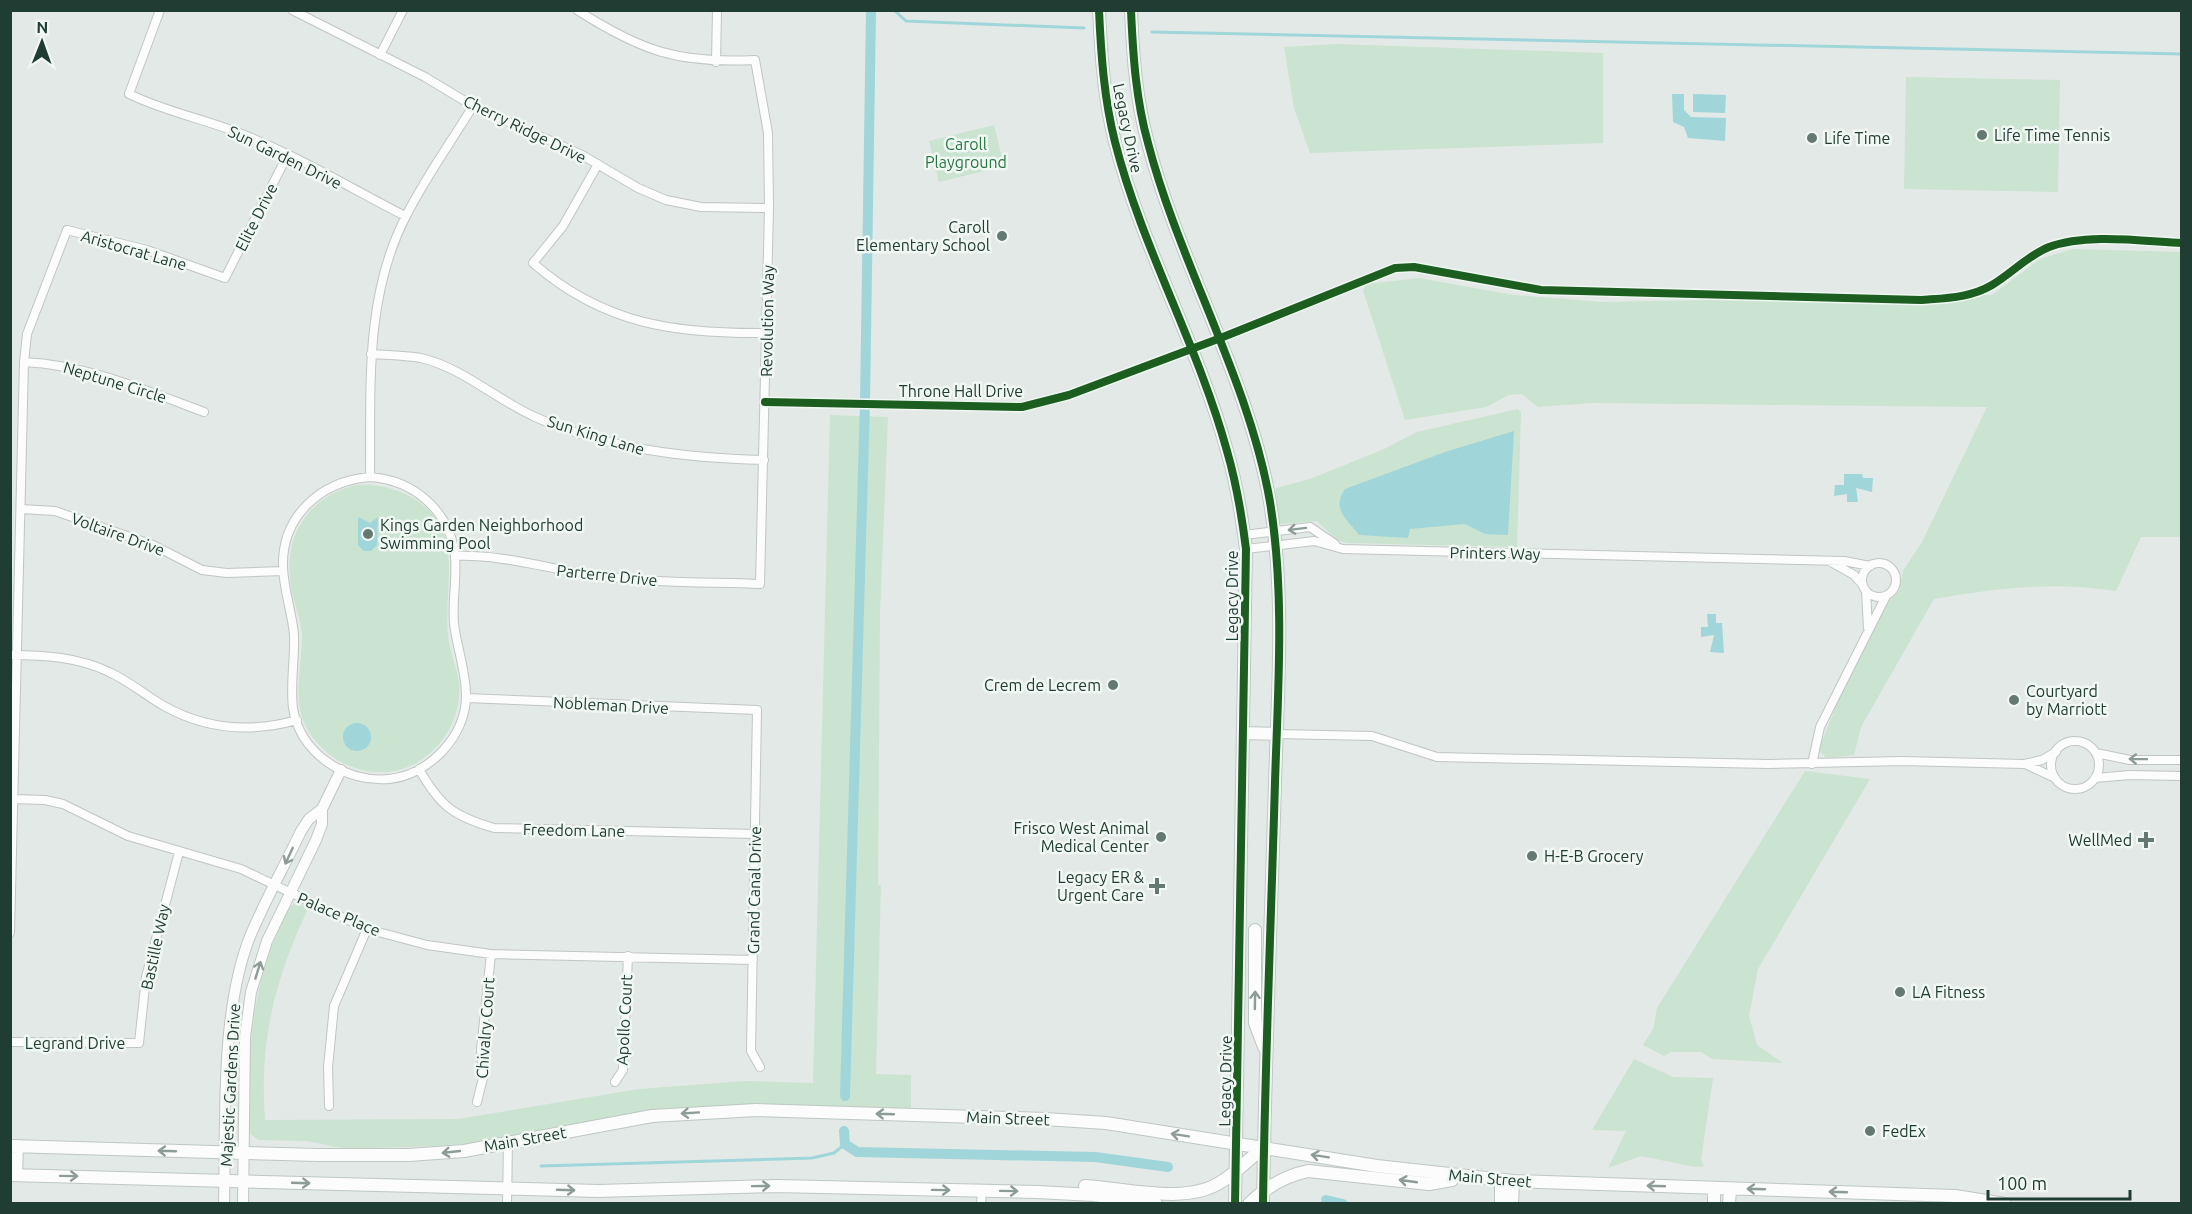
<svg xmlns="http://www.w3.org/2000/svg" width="2192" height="1214" viewBox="0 0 2192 1214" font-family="Ubuntu,sans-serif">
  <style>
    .green { fill: #cbe3d1 }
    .water { fill: #a0d6d9 }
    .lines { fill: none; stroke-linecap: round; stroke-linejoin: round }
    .stream { stroke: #a0d6d9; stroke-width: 3 }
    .canal { stroke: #a0d6d9; stroke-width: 10 }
    .minor-casing { stroke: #c0c6c3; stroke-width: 10 }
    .tertiary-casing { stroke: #c0c6c3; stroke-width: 12 }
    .secondary-casing { stroke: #bec7c3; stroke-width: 14 }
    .minor { stroke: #fbfcfb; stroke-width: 8 }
    .tertiary { stroke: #fbfcfb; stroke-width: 10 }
    .secondary { stroke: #fbfcfb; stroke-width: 12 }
    .cycleway-casing { stroke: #f1f8f4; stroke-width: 11 }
    .cycleway { stroke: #1b5e20; stroke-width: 8 }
    .oneway { stroke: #8e9c97 }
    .poi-dot { fill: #647972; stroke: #f1f8f4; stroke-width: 2 }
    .labels { text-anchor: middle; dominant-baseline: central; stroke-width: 5; stroke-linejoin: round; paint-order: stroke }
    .street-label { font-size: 16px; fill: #203d33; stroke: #f1f8f4 }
    .poi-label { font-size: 16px; fill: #203d33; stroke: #f1f8f4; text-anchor: start }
    .park-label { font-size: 16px; fill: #287640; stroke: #f1f8f4 }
  </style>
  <rect width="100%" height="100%" fill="#e3e9e6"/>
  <path class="green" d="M1337,44l266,9v90l-293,10 -16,-45 -10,-61z
    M1906,77l154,3 -2,112 -154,-3z
    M994,125l10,41 -65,16 -10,-41z
    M2073,249l108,3v285h-40l-25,54c-61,-10 -122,-3 -182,8l-73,128 -7,28 -28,3 -6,-7v-5l16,-40 50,-102 13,-13 4,-20 19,-29 65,-135 -395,-4 -54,4 -16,-13 -13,1 -23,12 -81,13 -42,-130 4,-6 52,-6 94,17 90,7 389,-7 48,-36z
    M1518,409l3,4 -4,134 -170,-4 -10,-3 -20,-19 -36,3 -5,-10v-26l34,-9 74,-30 33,-17z
    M830,415l58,2 -8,197 -2,271h3l-5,189 35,1v36l-168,-4 -258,35 -50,4 -88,3 -40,-8 -48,-1 -12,-8c2,-69 2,-136 31,-200 5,-10 8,-21 16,-29l15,4c-34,70 -50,135 -44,213l193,-1 181,-30 105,-8 69,2z
    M356,485c38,-3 83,18 91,59 5,30 -2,61 1,91 1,16 9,32 11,48 4,43 -29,85 -72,89 -41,3 -83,-27 -88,-69 -2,-22 3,-45 3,-68 -1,-19 -11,-38 -12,-57 -5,-46 21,-82 66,-93z
    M1805,771l65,8 -112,190 -9,47 8,29 26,18 -71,-4 -11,-7h-30l-7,4 -21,-11 10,-16 4,-21z
    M1634,1059l39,18 40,1 -12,82 3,6 -9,1 -54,-11 -33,12 18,-37 -34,-1z"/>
  <path class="water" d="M1672,94h12v16l7,7 35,1 -1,23 -37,-3 -4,-11 -11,-5z
    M1693,94l33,1 -1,18 -32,-1z
    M1514,431l-6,104 -23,-1 -20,-10 -55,5 -2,9 -49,-3c-12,-16 -28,-26 -14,-46l100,-37z
    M1844,474h18l1,4h10l-1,14 -16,-4 2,14h-11v-8l-13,2 1,-11h9z
    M358,517l12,6 8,-6 -1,28 -6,6h-7l-6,-6z
    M1707,614h9v9h6l2,30 -14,-1 4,-17 -13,2v-10h7z
    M343 737a14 14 0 1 1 28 0a14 14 0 1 1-28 0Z"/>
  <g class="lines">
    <path class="stream" d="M894,10l12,11 178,7
      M1152,32l1030,22
      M541,1166l271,-8 22,-5 11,-9"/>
    <path class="canal" d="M845,1096l20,-694 6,-392
      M844,1131l1,13 12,8 238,5 73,10
      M1326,1200l17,4"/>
    <g class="minor-casing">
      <path id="minor" d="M160,10l-31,84c39,19 81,26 120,43 54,22 105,53 156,79
        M292,10l133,67 48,29 109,49 56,33 28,12 35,7 68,1
        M380,55l23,-45
        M716,62l1,-52
        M598,164l-35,62 -30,37c71,62 143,71 234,70
        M371,354c16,1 34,1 50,4 42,10 76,42 114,59 73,32 150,41 229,43
        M24,362c63,3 121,28 180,50
        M765,402l257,5 47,-12 149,-56 177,-71 19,-1 127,23 380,10c25,-2 49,-2 71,-15 20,-12 35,-29 57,-38 37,-14 93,-6 133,-4
        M370,477c44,3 80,34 85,79 2,23 -3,46 -1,68 3,24 12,47 12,72 0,40 -37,79 -77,83 -44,4 -89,-26 -96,-71 -3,-23 2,-49 1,-73 -2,-23 -10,-44 -11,-67 -2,-52 38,-87 87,-91z
        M370,477c1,-88 -6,-180 36,-261 19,-38 45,-74 67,-110
        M21,509l34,2 98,34 49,25 25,3 56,-2
        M1244,535l66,-8 25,17
        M1246,549l68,-8 29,8 501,12 26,5
        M455,556c49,-2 96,14 145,20 53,7 107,6 160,8l9,-376 -1,-75 -13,-73c-76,4 -114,-9 -178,-50
        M1831,562l23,13 9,10
        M1862 580a17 17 0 1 1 34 0a17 17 0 1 1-34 0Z
        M1866,591l2,37
        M10,655c34,0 68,2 99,17 20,9 36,23 55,34 43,24 87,27 133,14
        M466,698l291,12 -6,341 9,16
        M1277,734l95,2 65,21 331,7 134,-3 122,3 18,-4 14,-8
        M2051 765a24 24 0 1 1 48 0a24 24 0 1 1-48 0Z
        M2096,753l34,7h52
        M1812,764l8,-37 66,-131
        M2025,764l30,14
        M419,769c21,37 34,47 75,59l261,6
        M2095,778l35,-3 52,1
        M14,799l31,1 18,4 65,32 113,33 126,60 60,16 64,9 262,6
        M10,933l14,-571 3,-28 40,-104 80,20 78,28 62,-122
        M10,1042l129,1 7,-66 33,-125
        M615,1082l8,-12 5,-114
        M477,1102l6,-24 -2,-28 10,-96
        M329,1106l-1,-39 6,-61 33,-77
        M507,1204l1,-63
        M981,1204l1,-13"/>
    </g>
    <g class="tertiary-casing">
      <path id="tertiary" d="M224,1204c2,-83 -4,-188 25,-265 15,-37 35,-72 52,-108l8,-12 13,-10 19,-39
        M243,1204l2,-167 6,-45 16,-51 49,-101 6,-16v-15"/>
    </g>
    <g class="secondary-casing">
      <path id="secondary" d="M1099,10c2,44 5,89 16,132 27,106 83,203 112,309 9,31 15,66 19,98l-11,655
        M1131,10c2,46 5,90 17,133 31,120 101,237 122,359 15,91 8,187 5,280 -4,141 -10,281 -12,422
        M1243,733l34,1
        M1255,930v93l9,24
        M10,1146l308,9h91l55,-4 188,-35 104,-6 289,9 61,4 271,43 136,15 442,15 50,8
        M10,1175l588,16 179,-5 260,6 57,3 62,9
        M16,1175l1,-29
        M1085,1186c39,2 101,19 136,-4 15,-9 29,-24 43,-35
        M1249,1204c17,-17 35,-28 59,-33l121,13 23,-4
        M1501,1204v-24
        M1512,1204l1,-23
        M1714,1204v-16
        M1729,1204l1,-15"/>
    </g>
    <use href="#minor" class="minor"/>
    <use href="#tertiary" class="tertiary"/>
    <use href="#secondary" class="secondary"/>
    <g class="cycleway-casing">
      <path id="cycleway" d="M1099,10c2,44 5,89 16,132 27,106 83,203 112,309 9,31 15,66 19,98l-11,655
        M1131,10c2,46 5,90 17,133 31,120 101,237 122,359 15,91 8,187 5,280 -4,141 -10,281 -12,422
        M765,402l257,5 47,-12 149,-56 177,-71 19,-1 127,23 380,10c25,-2 49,-2 71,-15 20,-12 35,-29 57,-38 37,-14 93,-6 133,-4"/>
    </g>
    <use href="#cycleway" class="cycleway"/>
  </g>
  <defs><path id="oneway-shaft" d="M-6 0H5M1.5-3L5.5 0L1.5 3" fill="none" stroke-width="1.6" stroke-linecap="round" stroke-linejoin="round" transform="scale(1.5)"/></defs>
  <g class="oneway">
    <use href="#oneway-shaft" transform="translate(1297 529) rotate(173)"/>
    <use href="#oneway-shaft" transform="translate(2138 759) rotate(-179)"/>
    <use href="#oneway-shaft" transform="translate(289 856) rotate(115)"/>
    <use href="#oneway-shaft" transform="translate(258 970) rotate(-73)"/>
    <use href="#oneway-shaft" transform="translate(1255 1000) rotate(-89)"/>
    <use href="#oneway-shaft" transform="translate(690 1113) rotate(176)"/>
    <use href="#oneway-shaft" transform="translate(885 1114) rotate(-178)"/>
    <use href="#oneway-shaft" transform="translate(1180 1135) rotate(-171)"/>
    <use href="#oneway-shaft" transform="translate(167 1151) rotate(-178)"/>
    <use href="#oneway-shaft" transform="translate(451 1152) rotate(174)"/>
    <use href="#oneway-shaft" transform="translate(1320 1156) rotate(-171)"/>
    <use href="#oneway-shaft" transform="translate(69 1176) rotate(1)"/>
    <use href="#oneway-shaft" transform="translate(1408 1181) rotate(-172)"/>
    <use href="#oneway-shaft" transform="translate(301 1183) rotate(2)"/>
    <use href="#oneway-shaft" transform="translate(761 1186) rotate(-1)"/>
    <use href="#oneway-shaft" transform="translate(1656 1186) rotate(-178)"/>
    <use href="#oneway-shaft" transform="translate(1756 1189) rotate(-178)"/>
    <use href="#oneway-shaft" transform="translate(566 1190) rotate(2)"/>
    <use href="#oneway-shaft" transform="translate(941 1190) rotate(1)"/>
    <use href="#oneway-shaft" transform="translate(1009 1191) rotate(1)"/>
    <use href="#oneway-shaft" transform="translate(1838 1192) rotate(-178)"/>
  </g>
  <g class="poi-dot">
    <circle cx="1982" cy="135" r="6"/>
    <circle cx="1812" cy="138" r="6"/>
    <circle cx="1002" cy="236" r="6"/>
    <circle cx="368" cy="534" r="6"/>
    <circle cx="1113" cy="685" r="6"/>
    <circle cx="2014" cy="700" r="6"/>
    <circle cx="1161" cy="837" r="6"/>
    <path d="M2143 831h6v6h6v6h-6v6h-6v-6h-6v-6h6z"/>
    <circle cx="1532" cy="856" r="6"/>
    <path d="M1154 877h6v6h6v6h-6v6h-6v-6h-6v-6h6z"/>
    <circle cx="1900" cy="992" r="6"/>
    <circle cx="1870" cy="1131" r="6"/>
  </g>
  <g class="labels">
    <g class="street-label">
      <text transform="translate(1128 128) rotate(78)">Legacy Drive</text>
      <text transform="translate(525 129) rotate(26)">Cherry Ridge Drive</text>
      <text transform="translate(285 157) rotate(26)">Sun Garden Drive</text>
      <text transform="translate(256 217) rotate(-63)">Elite Drive</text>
      <text transform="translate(134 250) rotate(16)">Aristocrat Lane</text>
      <text transform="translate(767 321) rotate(-89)">Revolution Way</text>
      <text transform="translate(115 382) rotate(17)">Neptune Circle</text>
      <text x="961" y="391">Throne Hall Drive</text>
      <text transform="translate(596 435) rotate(17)">Sun King Lane</text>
      <text transform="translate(118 534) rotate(20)">Voltaire Drive</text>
      <text transform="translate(1495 553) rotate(1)">Printers Way</text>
      <text transform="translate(607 575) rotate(6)">Parterre Drive</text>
      <text transform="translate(1232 596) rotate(-90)">Legacy Drive</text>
      <text transform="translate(611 705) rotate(3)">Nobleman Drive</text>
      <text transform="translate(574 830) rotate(1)">Freedom Lane</text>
      <text transform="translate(754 890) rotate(-89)">Grand Canal Drive</text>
      <text transform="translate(339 914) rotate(23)">Palace Place</text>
      <text transform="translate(155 947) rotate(-78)">Bastille Way</text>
      <text transform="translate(624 1020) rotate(-87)">Apollo Court</text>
      <text transform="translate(485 1028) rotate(-86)">Chivalry Court</text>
      <text x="75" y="1043">Legrand Drive</text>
      <text transform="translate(1225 1081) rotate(-89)">Legacy Drive</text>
      <text transform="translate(230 1085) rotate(-87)">Majestic Gardens Drive</text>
      <text transform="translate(1008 1118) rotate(2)">Main Street</text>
      <text transform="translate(525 1139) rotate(-10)">Main Street</text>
      <text transform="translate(1490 1178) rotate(5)">Main Street</text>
    </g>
    <g class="poi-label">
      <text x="1994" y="135">Life Time Tennis</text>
      <text x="1824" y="138">Life Time</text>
      <text x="990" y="227" text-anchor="end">Caroll<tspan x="990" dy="18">Elementary School</tspan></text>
      <text x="380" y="525">Kings Garden Neighborhood<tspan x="380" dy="18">Swimming Pool</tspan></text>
      <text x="1101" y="685" text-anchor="end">Crem de Lecrem</text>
      <text x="2026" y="691">Courtyard<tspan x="2026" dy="18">by Marriott</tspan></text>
      <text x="1149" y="828" text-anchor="end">Frisco West Animal<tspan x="1149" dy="18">Medical Center</tspan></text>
      <text x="2132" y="840" text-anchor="end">WellMed</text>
      <text x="1544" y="856">H-E-B Grocery</text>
      <text x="1144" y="877" text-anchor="end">Legacy ER &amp;<tspan x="1144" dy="18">Urgent Care</tspan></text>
      <text x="1912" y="992">LA Fitness</text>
      <text x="1882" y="1131">FedEx</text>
    </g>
    <g class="park-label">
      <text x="966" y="144">Caroll<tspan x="966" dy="18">Playground</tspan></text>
    </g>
  </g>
  <rect width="2192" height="1214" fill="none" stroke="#203d33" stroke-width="24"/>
  <g transform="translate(42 42) rotate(1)" stroke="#f1f8f4" stroke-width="4.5" paint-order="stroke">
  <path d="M0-4.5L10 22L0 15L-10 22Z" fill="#203d33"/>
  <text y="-9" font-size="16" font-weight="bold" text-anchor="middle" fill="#203d33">N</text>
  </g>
  <path d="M1988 1190v9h142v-9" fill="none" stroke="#203d33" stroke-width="3"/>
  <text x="1997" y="1190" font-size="18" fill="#203d33" stroke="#f1f8f4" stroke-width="4.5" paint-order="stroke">100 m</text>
</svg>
